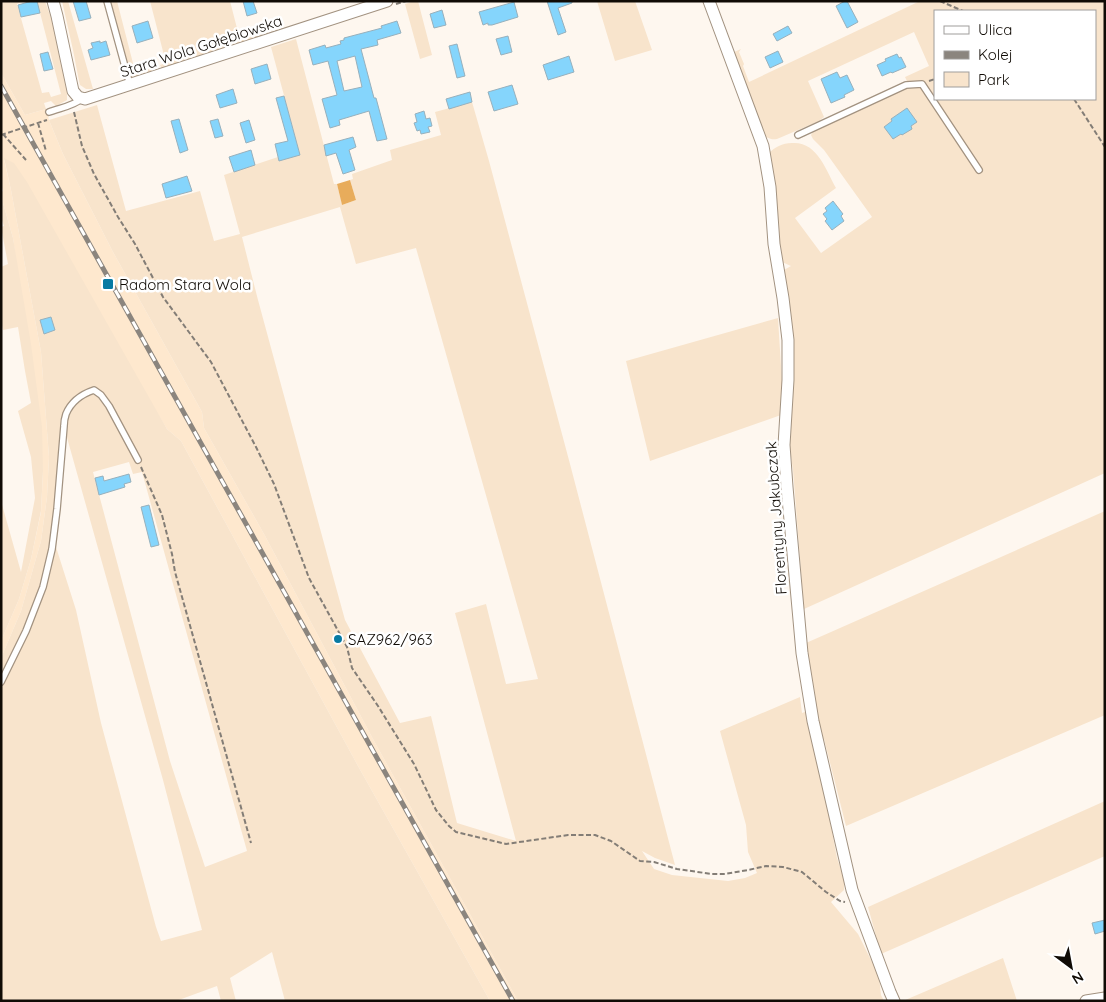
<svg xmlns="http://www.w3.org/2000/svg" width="1106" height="1002" viewBox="0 0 1106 1002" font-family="Quicksand,sans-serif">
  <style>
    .built { fill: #fee8ce }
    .green { fill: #f8e4cc; fill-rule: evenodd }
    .water { fill: #e8ac5b }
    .building { fill: #85d5fc; stroke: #97b0bc; fill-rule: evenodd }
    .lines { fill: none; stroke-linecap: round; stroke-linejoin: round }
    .lane-casing { stroke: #a29280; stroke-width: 8 }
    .street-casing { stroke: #a29280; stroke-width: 13 }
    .path { stroke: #837d76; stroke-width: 2; stroke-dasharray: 5 2.5; stroke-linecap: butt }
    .lane { stroke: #fff; stroke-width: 5.5 }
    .street { stroke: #fff; stroke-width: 11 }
    .rail-casing { stroke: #8b857e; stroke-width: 5 }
    .rail { stroke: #fff; stroke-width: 3; stroke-dasharray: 9; stroke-linecap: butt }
    .poi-dot { fill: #077aa3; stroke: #fff; stroke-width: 2 }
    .labels { text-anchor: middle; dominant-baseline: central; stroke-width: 5; stroke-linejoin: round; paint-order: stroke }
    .street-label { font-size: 15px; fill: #100b05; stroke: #fff }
    .poi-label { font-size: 15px; fill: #100b05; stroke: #fff; text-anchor: start }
  </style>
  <rect width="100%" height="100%" fill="#fef7ef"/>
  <path class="built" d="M1,73l24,42 21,-6 3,11 14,34 50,98 89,160 2,16 60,106 109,205 145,262h-28l-132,-235 -177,-325 -14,-12 -163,-270 7,31 30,162 8,105 -2,40 -6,44 -20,70 -20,47v-17l18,-42 12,-40 10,-47 2,-41 -30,-233 -12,-42v-4l2,-1 -2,-7z"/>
  <path class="green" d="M1,1h22l-6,3 25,89 7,-1 2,5 10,-3 -24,-93h8l7,20 15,71v8l-11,6 -5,-5 -7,2 2,6 -21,6 -24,-42z
    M62,1h6l25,88h-7l-6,-4 -1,-4 -6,-31z
    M109,1h8l18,70 16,-5 2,6 -17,8 -2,-3 -4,1z
    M150,1h80l10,39 17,-5 1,4 -60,20 -2,-4 -5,2v3l-29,9 -2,-4 6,-2z
    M414,1h4l14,54 -12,4 -15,-55z
    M597,1h38l17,49 -37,11z
    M920,1h185v472l-301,136 -11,-139 -3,-20 -6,-180 7,-4 -9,-4 -14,-108c7,-7 14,-11 24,-11 25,-2 34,27 44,45l-41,30 26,35 51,-36 -48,-67 -11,-11 -2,-4 3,-5 95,-45 -4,-8 24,-11 -15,-34 -106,49 16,36 -5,4 -42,18c-7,1 -10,-1 -15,-6l-30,-80 9,-4 -2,3 5,12 -1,2 6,16zM935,11h160v88h-160z
    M296,39l38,145h3l5,21 14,-5 -6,-20 3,-1 -1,-5 40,-14 -2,-10 51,-15 -6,-23 37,-10 17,59 81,303 105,401 -20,-7 -13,-7 12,18 18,6 56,6 17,-3 12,-5 -9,-21 -2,-27 -26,-94 80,-34 2,16 14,-5 -10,-65 299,-132v204l-259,111 -22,-87 -9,3 22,116 7,21v11l-13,12 27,32 21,42 2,19 3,6h-366l-145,-262 -109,-205 -60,-106 -2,-16 -89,-160 -50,-98 -14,-34 48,-15 29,106 74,-20 14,50 26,-7 -16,-59 54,-18 2,3 20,-5 -29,-108zM340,207l16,57 60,-16 122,431 -32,5 -20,-80 -31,9 61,228 -59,-18 -26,-107 -31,7 -55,-103 -11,-40 -76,-280 -16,-63z
    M4,158l10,5 13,19 140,247 14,12 177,325 132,235h-205l-13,-49 -42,26 6,23h-15l-4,-15 -41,15h-175v-343l20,-47 20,-70 6,-44 2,-40 -8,-105 -30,-162zM66,434l97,346 39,150 -41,11 -5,-14 -55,-204 -25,-113 -20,-63 4,-36 1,-49zM129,462l4,12 9,-2 105,379 -42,16 -35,-106 -77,-289z
    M1,196l12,42 18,106 11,83 1,44 -2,40 -10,48 -12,40 -18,42v-140l20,71 14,-74 -4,-41 -13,-46 13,-8 -6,-32 -7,-44 -15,3 -2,-9v-54l7,-3 -7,-37 3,-1 -3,-9z
    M778,318l4,64 -1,33 -131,46 -24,-100z
    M1105,801v55l-224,98 -13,-47z
    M1003,958l14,43h-114z"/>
  <path class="water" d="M350,180l6,20 -14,5 -5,-21z"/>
  <path class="building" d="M32,1h5l3,12 -19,4 -3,-12z
    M73,1h13l5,17 -12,3z
    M243,1h10l4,12 -10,3z
    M547,1h25v2l-14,5 8,24 -8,3z
    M845,1h2l11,21 -11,6 -11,-22z
    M514,2l4,15 -26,8h-4v-2l-5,2 -4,-13z
    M442,10l4,15 -12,3 -4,-14z
    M148,21l5,17 -16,5 -5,-17z
    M397,21l4,12 -24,7 1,5 -17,4 13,49h2l11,41 -10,2 -8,-30 -30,9 1,5 -10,3 -8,-29 15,-4 -9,-34 -15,4 -4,-15 16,-5 1,3 15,-4 -1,-3 4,-1v-2l38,-10 -1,-2zM355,56l7,31 -18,4 -7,-30z
    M788,26l4,7 -15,8 -4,-7z
    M508,36l4,16 -11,3 -5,-16z
    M100,41v2l6,-2 4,14 -19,5 -3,-10 5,-2 -2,-5z
    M457,44l8,32 -8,2 -8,-32z
    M778,51l5,11 -13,6 -5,-11z
    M48,52l5,17 -9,2 -4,-17z
    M897,54l2,4 2,-1 5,10 -14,6 -1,-1 -9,4 -5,-11 9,-4 -1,-2z
    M569,56l5,16 -26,8 -5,-15z
    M267,64l4,15 -16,5 -4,-15z
    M837,72l3,6 7,-3 7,15 -10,5 1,2 -14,6 -10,-24z
    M512,85l6,19 -24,7 -6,-19z
    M233,89l4,14 -17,5 -4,-13z
    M470,92l2,10 -23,7 -3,-10z
    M284,96l16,59 -21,6 -4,-17 13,-3 -12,-43z
    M907,108l10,14 -6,4 1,3 -10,6 -1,-1 -8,5 -9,-12 8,-6 -1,-2z
    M424,111l2,8 4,-1 2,8 -4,1 2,5 -9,2 -1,-4 -3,1 -3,-8 3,-1 -2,-8z
    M179,119l9,31 -8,3 -9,-32z
    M218,119l5,17 -8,2 -5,-17z
    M249,120l6,20 -9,3 -6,-20z
    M353,137l3,10 -7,3 6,20 -12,4 -7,-21 -10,3 -2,-11z
    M251,150l4,15 -21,7 -5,-15z
    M187,176l5,15 -26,7 -4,-14z
    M833,201l10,13 -2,2 3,5 -12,9 -7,-9 2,-2 -4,-5 4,-3 -2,-3z
    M51,317l4,13 -11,4 -4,-14z
    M129,474l2,8 -7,2 1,3 -26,8 -4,-17 8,-2 1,5z
    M149,505l10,40 -8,2 -10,-40z
    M1105,920v11l-10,3 -3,-11z"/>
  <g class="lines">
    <g class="lane-casing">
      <path id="lane" d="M107,1l23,84
        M49,112c10,-4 25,-6 32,-13
        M798,135l108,-50 16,-1 57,86
        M1,682l25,-51 17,-44 9,-38 5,-40 7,-83c0,-4 1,-9 2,-12 5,-12 16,-20 28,-24l7,5 8,11 29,54"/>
    </g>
    <g class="street-casing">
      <path id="street" d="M53,1l4,15 16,75 5,6 7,2 302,-98
        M709,1l54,145 7,41 4,57 9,54 5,42v40l-4,65 3,42 15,166 11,68 39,169 38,102 4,9
        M1086,1001l19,-3"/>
    </g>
    <path class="path" d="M940,1l23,10
      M396,4l10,-3
      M929,81l6,-2
      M1074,99l31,48
      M74,112l8,34 12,28 24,43 17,27 28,53 48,65 45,85 18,37 35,94 38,69 5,21 26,38 36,58 22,46 13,16 7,6 50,12 62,-9h27l16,6 29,20 14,1 23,7 35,5h13l23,-4 18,-4 17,1 19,5 24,20 14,9 5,1
      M38,123l8,28
      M3,134l23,26
      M1,135l46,-15
      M141,467l21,48 10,39 3,18 76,271"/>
    <use href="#lane" class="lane"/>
    <use href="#street" class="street"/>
    <g class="rail-casing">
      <path id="rail" d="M1,86l512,915"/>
    </g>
    <use href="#rail" class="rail"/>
  </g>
  <g class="poi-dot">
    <rect x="102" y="278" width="12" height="12" rx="2.5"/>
    <circle cx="338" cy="639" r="5"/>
  </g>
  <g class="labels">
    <g class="street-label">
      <text transform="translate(201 46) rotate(-18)">Stara Wola Gołębiowska</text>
      <text transform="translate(776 518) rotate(-94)">Florentyny Jakubczak</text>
    </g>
    <g class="poi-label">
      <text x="119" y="284">Radom Stara Wola</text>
      <text x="348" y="639">SAZ962/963</text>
    </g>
  </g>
  <rect width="1106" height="1002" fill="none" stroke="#100b05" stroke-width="5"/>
  <rect x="934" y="10" width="162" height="90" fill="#ffffff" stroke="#9f9d9b"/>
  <rect x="944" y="26" width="25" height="8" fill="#ffffff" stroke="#9f9d9b"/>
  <text x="978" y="35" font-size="15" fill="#100b05">Ulica</text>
  <rect x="944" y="51" width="25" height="8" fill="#8b857e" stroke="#9f9d9b"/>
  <text x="978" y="60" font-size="15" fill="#100b05">Kolej</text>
  <rect x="944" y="72" width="25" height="15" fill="#f8e4cc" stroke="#9f9d9b"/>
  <text x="978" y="85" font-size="15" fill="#100b05">Park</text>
  <g transform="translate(1071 967) rotate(148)" stroke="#ffffff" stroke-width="4" paint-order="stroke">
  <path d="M0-4L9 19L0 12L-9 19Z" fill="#100b05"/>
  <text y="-8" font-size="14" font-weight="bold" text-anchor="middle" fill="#100b05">N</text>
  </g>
</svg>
